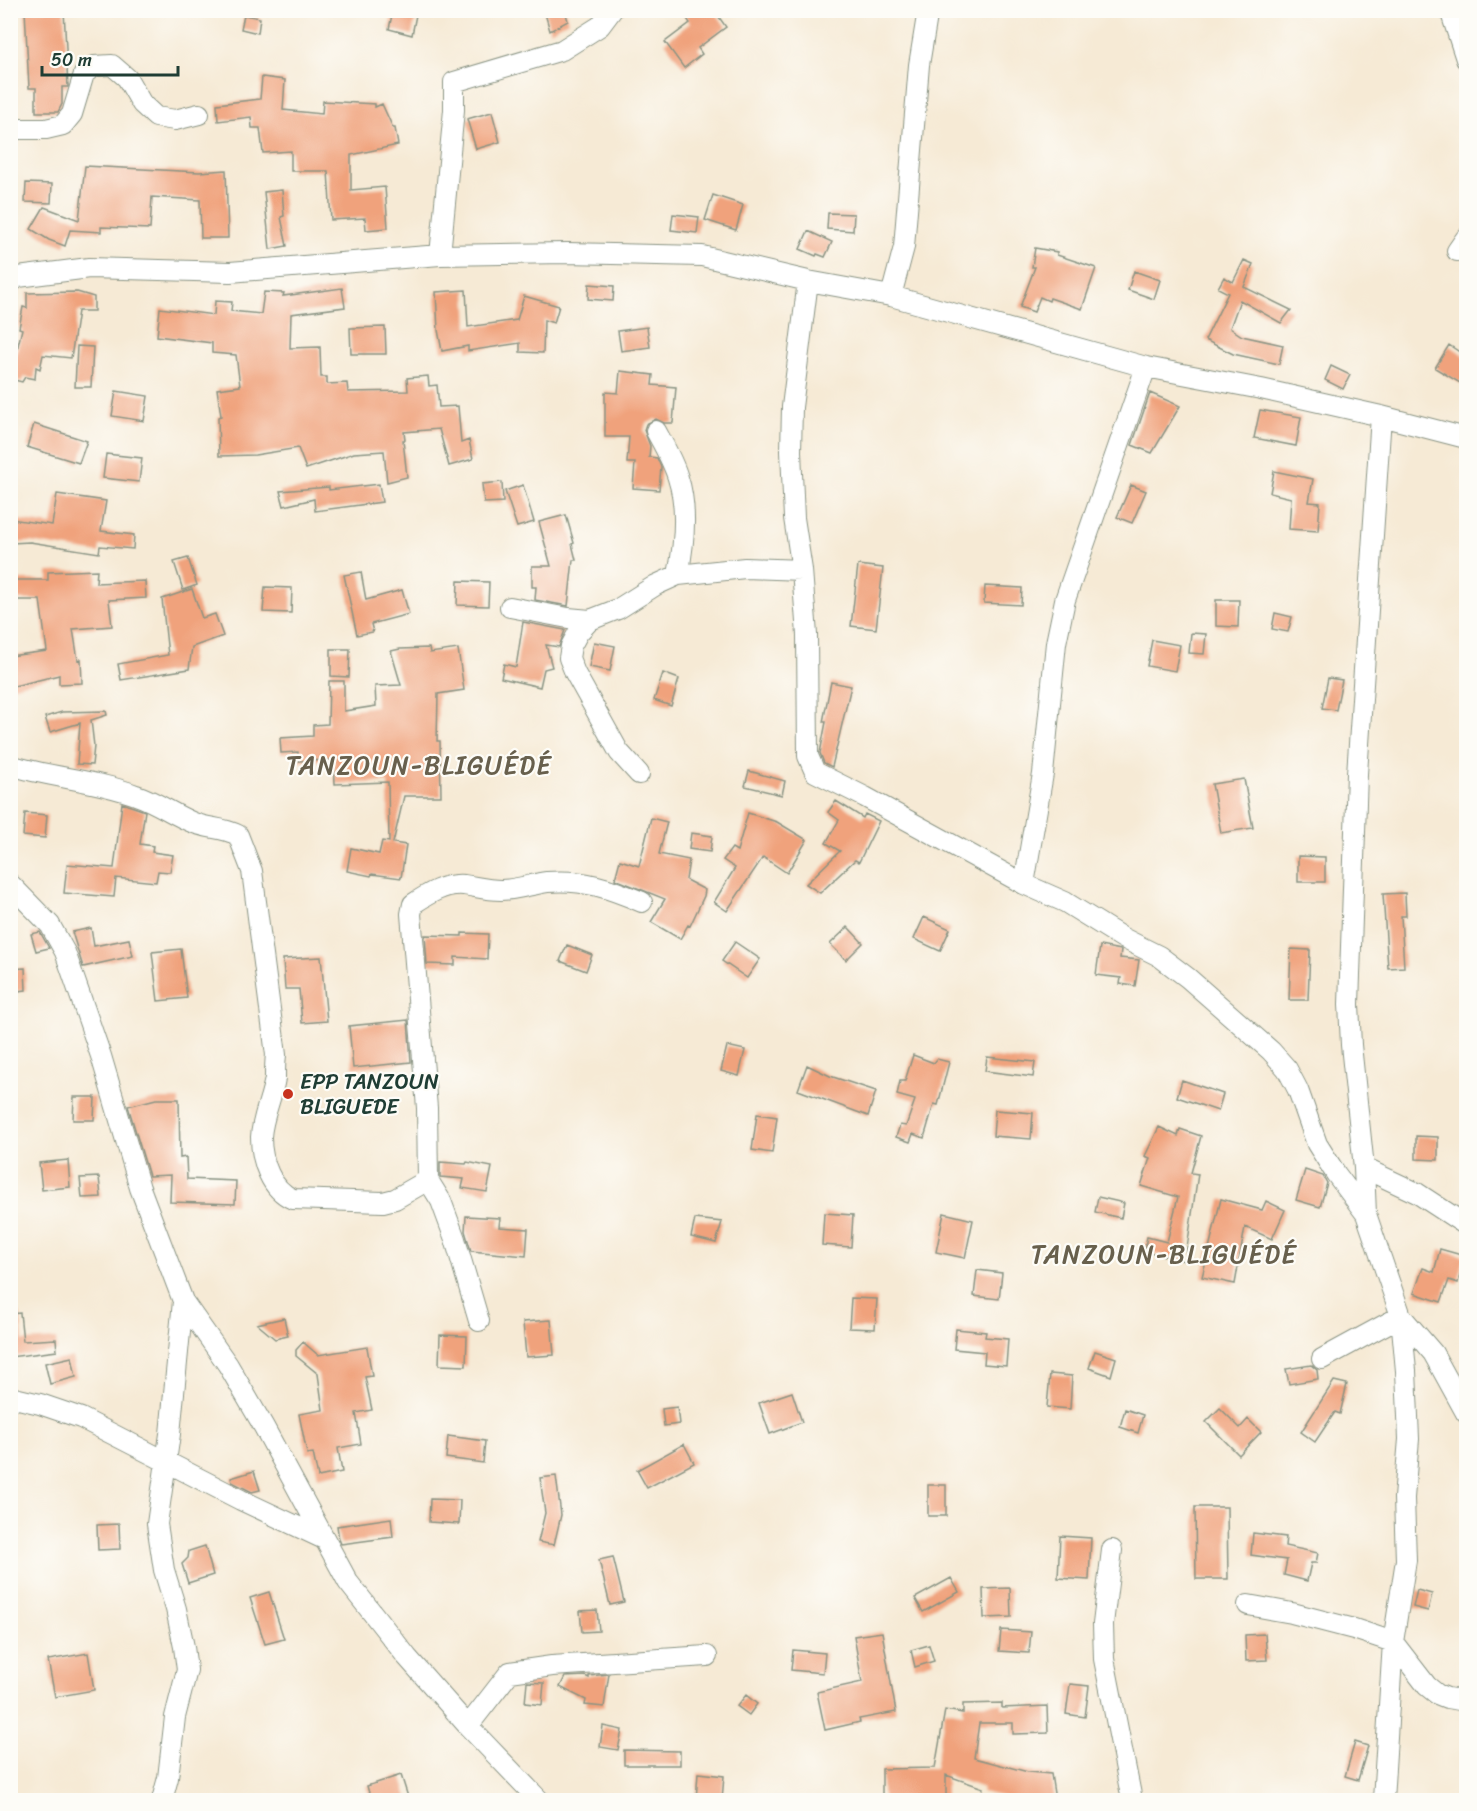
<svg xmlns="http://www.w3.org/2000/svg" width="1477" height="1811" viewBox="0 0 1477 1811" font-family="Sriracha,sans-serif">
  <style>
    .building { fill: #f0a27c }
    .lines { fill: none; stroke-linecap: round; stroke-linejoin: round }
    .street-casing { stroke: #8a9484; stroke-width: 22 }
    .street { stroke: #fff; stroke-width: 20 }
    .poi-dot { fill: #c8321e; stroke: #fdfcf7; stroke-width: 2 }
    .labels { text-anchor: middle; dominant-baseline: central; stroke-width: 4.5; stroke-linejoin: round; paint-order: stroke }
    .poi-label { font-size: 22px; fill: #1f3d34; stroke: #fdfcf7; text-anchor: start }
    .quarter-label { font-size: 26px; letter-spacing: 1.5px; fill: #68604d; stroke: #fdfcf7 }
  </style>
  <rect width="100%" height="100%" fill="#fdfcf7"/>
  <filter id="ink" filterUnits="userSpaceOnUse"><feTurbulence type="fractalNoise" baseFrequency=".0167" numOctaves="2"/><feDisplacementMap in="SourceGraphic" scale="12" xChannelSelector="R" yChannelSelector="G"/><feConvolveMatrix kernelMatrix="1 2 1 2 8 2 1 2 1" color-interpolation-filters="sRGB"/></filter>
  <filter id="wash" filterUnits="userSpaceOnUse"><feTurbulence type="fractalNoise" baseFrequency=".008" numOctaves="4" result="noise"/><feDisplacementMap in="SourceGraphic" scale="24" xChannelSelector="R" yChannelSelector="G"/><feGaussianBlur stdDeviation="1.35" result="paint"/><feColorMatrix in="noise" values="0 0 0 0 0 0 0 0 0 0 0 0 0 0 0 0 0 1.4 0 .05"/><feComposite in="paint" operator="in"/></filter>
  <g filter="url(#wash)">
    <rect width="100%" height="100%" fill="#f6ead5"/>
    <g id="blocks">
      <path class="building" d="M25,10h39l4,77h-6v17l-4,8h-22v-24h-7z
        M393,10h24l-5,25 -23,-6z
        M544,10h21l3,11 -18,10z
        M681,10h33l12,17 -28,21 4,6 -18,14 -19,-26 25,-19z
        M244,15l16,3 -2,15 -17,-4z
        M262,77l23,3 -2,30 39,4 1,-13 52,3v3l7,-3 11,24h2l3,17 -47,10v35l34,-3 3,41 -22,2 -1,-12 -34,2 -3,-49h-37v-20l-28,2 -3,-25h-8l-1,-11 -33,4 -1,-17 43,-5z
        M492,112l8,30 -24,7 -9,-30z
        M85,166l114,6 27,-2 2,68h-27l-1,-38 -48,-3 -2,32 -49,-2v5l-31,-2 -5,16 -16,-6 -18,-11 13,-22 35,13z
        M26,183l26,1 -1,19 -26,-1z
        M282,190l2,26 -3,1 6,29 -17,3 -6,-57z
        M713,195l30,10 -7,25 -31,-10z
        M828,213l26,1 -1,17 -26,-2z
        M673,214l26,3 -2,16 -26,-3z
        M808,231l24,11 -7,15 -8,-3 -1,2 -16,-7z
        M1035,248l22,4v3l39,13 -14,41 -32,-11 -1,3 -9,-4 -6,15 -14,-5 15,-40h-3z
        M1244,260l9,4 -9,23 47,23 -10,13 -41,-23 -10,28 12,8 41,9 -4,19 -46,-10 -28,-14 23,-47 -10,-5 6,-11 9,5z
        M1134,271l26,9 -6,19 -26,-9z
        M589,284l25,2 -1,15 -25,-2z
        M342,288l3,19 -54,7 -1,34 30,-1 1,30h6v7l20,-1 1,9 60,-1 -1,-13 21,-2 1,10 8,-1 2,22 19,-1 3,37 8,-3 4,19 -24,7 -10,-37 -35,3 1,8h-2l4,37 -20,5 -3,-31 -30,2 -48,16 -8,-21 -43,7 -36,1 -1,-39 3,-1 -4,-27 23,-3 -4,-31 -24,-2v-10l-55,-7 3,-28 54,7 1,-14 17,1 -1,9 30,3 3,-22 20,1 -1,3z
        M466,290l2,37 49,-7 7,-24 35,10 -5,17 -10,-3 -1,33 -23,-1v-9l-52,8v-5l-26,5 -4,-21 -2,-38z
        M77,292l17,5v14h-16l-7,47 -28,-3 -3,14 -4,-2 -1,12 -10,-2 -3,5 -12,-3 12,-50 -3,-1 4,-21 4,1v-15z
        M385,327l1,27h-35l-1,-26z
        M647,327l3,20 -29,4 -3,-20z
        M1449,345l18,12v15l-7,11 -25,-15z
        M77,346l16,1 -2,40h-16z
        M1331,366l19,9 -7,14 -18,-9z
        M620,371l33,4 -1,10 24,2 -3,36h-9l-8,-4 -10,5 -2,6 6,16 -1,11 8,1 4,9 -2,23 -26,-2 2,-25h-8l2,-26h-24v-45l13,1z
        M116,391l32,5 -4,25 -32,-5z
        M1150,393l30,13 -28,47 -20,-8z
        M1260,410l41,7 -5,29 -42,-8z
        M34,424l53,17 -8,22 -52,-16z
        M106,454l36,4 -3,24 -36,-4z
        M1274,471l39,8 -4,23 11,1 -2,28 -29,-2 2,-31 -21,-5z
        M502,482l1,20 -19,1 -2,-19z
        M379,484l3,18 -67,9 -1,-12 -30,7 -4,-15 49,-4v3z
        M523,485l11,37 -17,5 -12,-36z
        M1131,485l15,6 -14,32 -15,-6z
        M57,494l49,7 -5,30 33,4 -1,14 -33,-3 -1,7 -69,-11 -19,1v-24l41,6z
        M566,515l8,28 -2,1 4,16h-3l-5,46 -33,-6 1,-13h-4v-21h19l-12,-44z
        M188,558l9,27 -14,5 -9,-28z
        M858,565l25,3 -7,61 -25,-3z
        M97,570l-1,13 49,-2 1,17 -37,2 3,26 -39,3 5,31 3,-1 1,24 -23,1v-9l-49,12v-31l37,-5 -7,-51h-30v-20h38v-8z
        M361,572l5,28 36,-10 7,24 -38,10 2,8 -16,3 -13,-60z
        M458,581l31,1 -1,24 -31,-1z
        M985,586l37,2 -1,17 -37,-2z
        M265,587l27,1 -1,25 -28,-1z
        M192,589l10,29 13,-4 8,22 -31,11 -3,22 -68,11 -3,-16 50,-9 -6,-56z
        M1216,600h23l-1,27 -22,-1z
        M1275,613l17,4 -4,15 -16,-3z
        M523,622l42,8 -6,17 -13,-2 6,22 -8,2 -4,18 -39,-9 3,-14 12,3z
        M1191,633l15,1 -2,20 -15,-1z
        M1152,640l28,5 -5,26 -28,-5z
        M594,642l21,4 -5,25 -21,-4z
        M429,648l1,5 28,-4 6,41 -26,4 -1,47h3l1,55h-37l-11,47 13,2 -5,33 -29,-4 -1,2 -24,-5 4,-23 28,6 3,-13 7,1 -1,-60 -53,2 -1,-24 -36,1v-9l-17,1 -1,-15 33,-2v-11l15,-1 1,-43h15v30l32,-5 -1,-20 26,-1 -10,-34 9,-2z
        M331,649h19l-1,28 -18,-1z
        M663,673l16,6 -8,27 -17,-6z
        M1328,678l14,2 -6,30 -14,-2z
        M831,682l20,4 -19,81 -8,-4 -4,-10 6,-31h-3z
        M106,711l1,4 -16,5 3,26 -2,19 -15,-1 3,-41 -30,9 -5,-15 17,-5z
        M749,771l36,10 -3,14 -37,-9z
        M1244,779l9,49 -32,5 -9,-49z
        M836,801l27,17 2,-4 14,7 -20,41 -4,-2 -35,33 -14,-9 34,-33 -14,-8 13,-23 -11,-8z
        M122,803l23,8 -5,33 13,2 -1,6 21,3 -3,17 -12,-1 -2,11 -40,-4 -2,19 -50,-4 3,-29 47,4z
        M25,813l22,2 -2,23 -22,-2z
        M748,813l29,9 30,18 -20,33 -24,-16 -36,54 -13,-9 21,-34 -12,-8 9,-12 5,3z
        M651,818l16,4 -8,32 30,6 -3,20 19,10 -1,6 -14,30 -2,-1 -8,14 -29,-17 14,-23 -50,-20 5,-19 19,6z
        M691,833l21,3 -2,16 -21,-3z
        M1298,856l27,1v25h-27z
        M1405,893l1,23h-5l3,51 -16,1 -5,-74z
        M924,917l26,12 -10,22 -26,-12z
        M848,927l15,16 -17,17 -16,-16z
        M91,928l3,18 35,-7 4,17 -50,11 -11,-35z
        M40,932l9,16 -13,3 -5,-17z
        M462,933l26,1 -1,25 -32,-2v8l-28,-1 -2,-29 37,1z
        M735,942l25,17 -13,19 -25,-17z
        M567,945l25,10 -6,16 -26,-10z
        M1100,946l21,4 -1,8 19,2 -4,26 -15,-2 1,-6 -25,-3z
        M181,949l6,49 -29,3 -6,-49z
        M1291,949l19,1 -2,50h-19z
        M321,957l6,64 -25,2 -3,-34h-14l-2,-30z
        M25,968l1,22 -16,2v-23z
        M408,1020l3,42 -58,6 -4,-42z
        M727,1046l18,4 -6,26 -18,-5z
        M913,1055l21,8 3,-4 12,3 -11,43 -4,-1 -10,34 -11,-4 -3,8 -14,-5 4,-12 6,1 9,-26 -18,-5 3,-14h5z
        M987,1057l48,5 -2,15 -48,-6z
        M807,1065l23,11 46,15 -8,25 -70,-26z
        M1182,1080l41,14 -5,17 -41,-14z
        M74,1097h21l-1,23h-21z
        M156,1099h23l1,59 6,-1 1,22 49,2 -1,23 -65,-2 1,-27 -22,1 -21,-70z
        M995,1110l38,3 -2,26 -38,-3z
        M757,1114l20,3 -5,36 -20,-3z
        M1159,1127l19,9 2,-7 21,7 -10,37 7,1 -13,87 -41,-10 3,-14 20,5 11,-45 -37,-11 9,-28 -5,-2z
        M1416,1136l22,1v23l-22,-1z
        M68,1160l2,27 -28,3 -3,-27z
        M440,1162l26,2 1,-2 25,5 -5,25 -25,-4 2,-9 -24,-2z
        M1305,1170l18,6 4,7 -7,24 -24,-7z
        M99,1177l2,20 -19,1 -2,-20z
        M1098,1197l26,6 -3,15 -26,-6z
        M1221,1199l41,11 4,-9 19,9 -13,29 -27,-12 -10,57 -33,-7z
        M824,1213l29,2 -2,32 -29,-2z
        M944,1213l29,7 -8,38 -29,-6z
        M466,1216l34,2 -1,9 29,2 -2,27 -55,-5 -6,-20z
        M695,1219l27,3 -6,21 -25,-6z
        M1440,1249l25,7 -7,27 -9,-3 -8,22 -27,-9 9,-25 11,4z
        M977,1270l25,3 -3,26 -25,-3z
        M851,1298l26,1 -2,30 -26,-1z
        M20,1313l3,28 33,-2 1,12 -47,6v-43z
        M284,1318l4,18 -13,3 -18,-15z
        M551,1320l3,35 -28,2 -3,-35z
        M956,1329l30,3 -1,5 23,2 -2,27 -22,-2 1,-12 -31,-3z
        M440,1335l27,1 -1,30 -27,-1z
        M303,1342l15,13 49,-8 5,29 -7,1 7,33 -16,3 5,31 -23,4 4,24 -24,5 -5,-24 -6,1 -8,-40 24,-4 -5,-36 -22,-18v-6z
        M1095,1351l21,7 -5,18 -22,-8z
        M72,1357l4,20 -26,7 -5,-21z
        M1311,1365l6,5 1,9 -29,5 -3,-15z
        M1050,1374l22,2 -2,33 -23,-2z
        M1334,1381l13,3 -7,30 -5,-2 -20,30 -14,-10z
        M792,1392l10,30 -32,12 -11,-31z
        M677,1407l2,17 -15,2 -2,-17z
        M1220,1408l20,20 8,-9 13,13 -22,23 -33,-33z
        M1125,1409l18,6 -5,18 -18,-6z
        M448,1436l37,5 -2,22 -37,-5z
        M684,1444l10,19 -47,25 -10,-18z
        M254,1471l6,19 -8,2 -20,-10 -1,-4z
        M556,1476l5,39 -7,30 -16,-3 7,-29 -5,-35z
        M928,1485h18v31h-18z
        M430,1499l30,1 -1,24 -30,-2z
        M1195,1507h32l1,72h-32z
        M391,1518l2,19 -52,7 -2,-5 -2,-13z
        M119,1524l1,25 -22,1 -1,-25z
        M1253,1533l33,4 -1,9 33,7 -2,10h-5l-4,18 -23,-6 3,-15 -36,-5z
        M1060,1536l31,2 -2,42 -31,-2z
        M205,1546l8,29 -25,8 -6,-19 6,-6 1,-7z
        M613,1557l11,45 -14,3 -11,-45z
        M951,1578l8,14 -36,20 -8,-14z
        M1010,1588l1,29 -27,1 -1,-29z
        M1417,1590l15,4 -4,17 -15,-4z
        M269,1592l15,47 -19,5 -15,-46z
        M597,1610l2,21 -17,1 -2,-21z
        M1001,1630l30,2 -2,21 -30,-2z
        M882,1632l14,80 -37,7 1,3 -35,8 -8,-38 45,-10 -8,-46z
        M1265,1634l2,26 -21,1 -1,-26z
        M929,1645l5,16 -19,6 -4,-17z
        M793,1650l32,3 -2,20 -32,-3z
        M88,1653l6,37 -39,7 -7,-37z
        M609,1674l-5,33 -19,-2 1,-5 -26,-13 5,-10 20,-1 4,2v-2z
        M527,1682l17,1 -2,22 -17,-2z
        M1070,1684l19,2 -4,31 -19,-3z
        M746,1695l11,9 -8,11 -12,-9z
        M1002,1703v5l45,-2 1,27 -35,1v-11h-34l-5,35 54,14 23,2 4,26h-39l-34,-8 1,-4 -37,-13v25h-64v-31l53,-1 10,-58 18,3v-9z
        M603,1726l19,4 -4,20 -18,-3z
        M1355,1742l13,4 -10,34 -13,-4z
        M624,1750l56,1v14h-56z
        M698,1773l26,3 -2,24h-26z
        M401,1775l8,25h-38l-4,-14z"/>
    </g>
  </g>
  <g filter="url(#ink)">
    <use href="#blocks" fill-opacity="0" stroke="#8a9484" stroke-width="1.5"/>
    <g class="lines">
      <g class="street-casing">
        <path id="street" d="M1450,10l16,49
          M10,129h36l17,-4 9,-11 12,-40 10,-8 18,-1 15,13 15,26 14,13 19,3 24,-6
          M1457,251l9,-13
          M440,255l14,-145v-28l108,-32 38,-24 12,-16
          M808,281l-16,126 -1,44 3,67 8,52 5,65 1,121 7,16 50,25 159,87 41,18 58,36 36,18 29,22 83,73 16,18 11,21 19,54 19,30 30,40
          M10,283l8,-6 71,-9 141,4 210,-17 127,-2 135,3 106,25 83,15 255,71 115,22 120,27 85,22
          M891,296l13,-49 15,-182 9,-55
          M1381,416l-24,358 -8,230 2,41 13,123 2,46 35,102 5,55 3,68 -5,59 2,62 -13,82 -10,158
          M656,431c8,15 17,30 22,47 10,30 6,67 0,97
          M510,607l58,11 22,2 28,-11 38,-24 22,-10 67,-7 57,2
          M590,620l-12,13 -7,13 -2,12 6,15 44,79 20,22
          M10,765c42,13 86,15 126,30 21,7 38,20 58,28 16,6 28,4 44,12l14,36 24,184c-1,7 -1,15 -1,23 -3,20 -13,39 -14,59 0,24 10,53 32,62l90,3 12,-3 33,-19
          M10,884l40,41 15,27 36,104 39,132 43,113 45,64 36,62 84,155 59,75 61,69 71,74
          M1024,884l19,-110 13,-131 9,-43 81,-233
          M1364,1168l53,25 49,32
          M479,1321l-24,-82 -14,-38 -13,-21 -1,-72 -16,-194 2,-10c15,-10 32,-21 51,-19 13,2 24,5 37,5 16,0 31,-6 46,-8 37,-3 62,6 95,20
          M1322,1359l79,-43 32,37 33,60
          M10,1397l30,7 41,14 160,82 83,39
          M1112,1550l-9,74 1,35 28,141
          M1248,1605l44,8 62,16 39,13 34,44 10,8 10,4 19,3
          M468,1726l42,-54 42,-6 155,-10
          M162,1800l6,-22 7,-61 12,-47 -3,-23 -8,-38 -12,-39 -7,-46 13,-90 13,-133"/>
      </g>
      <use href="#street" class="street"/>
    </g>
  </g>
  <circle class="poi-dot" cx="288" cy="1094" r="6"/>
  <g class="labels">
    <g class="poi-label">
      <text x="300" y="1081">EPP TANZOUN<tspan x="300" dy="25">BLIGUEDE</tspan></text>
    </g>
    <g class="quarter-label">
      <text x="419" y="765">TANZOUN-BLIGUÉDÉ</text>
      <text x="1164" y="1254">TANZOUN-BLIGUÉDÉ</text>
    </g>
  </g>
  <rect width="1477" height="1811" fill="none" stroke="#fdfcf7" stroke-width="36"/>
  <path d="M42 66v9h136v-9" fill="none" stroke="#1f3d34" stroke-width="3"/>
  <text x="51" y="66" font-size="18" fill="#1f3d34" stroke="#fdfcf7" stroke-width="4.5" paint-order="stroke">50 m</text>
</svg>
